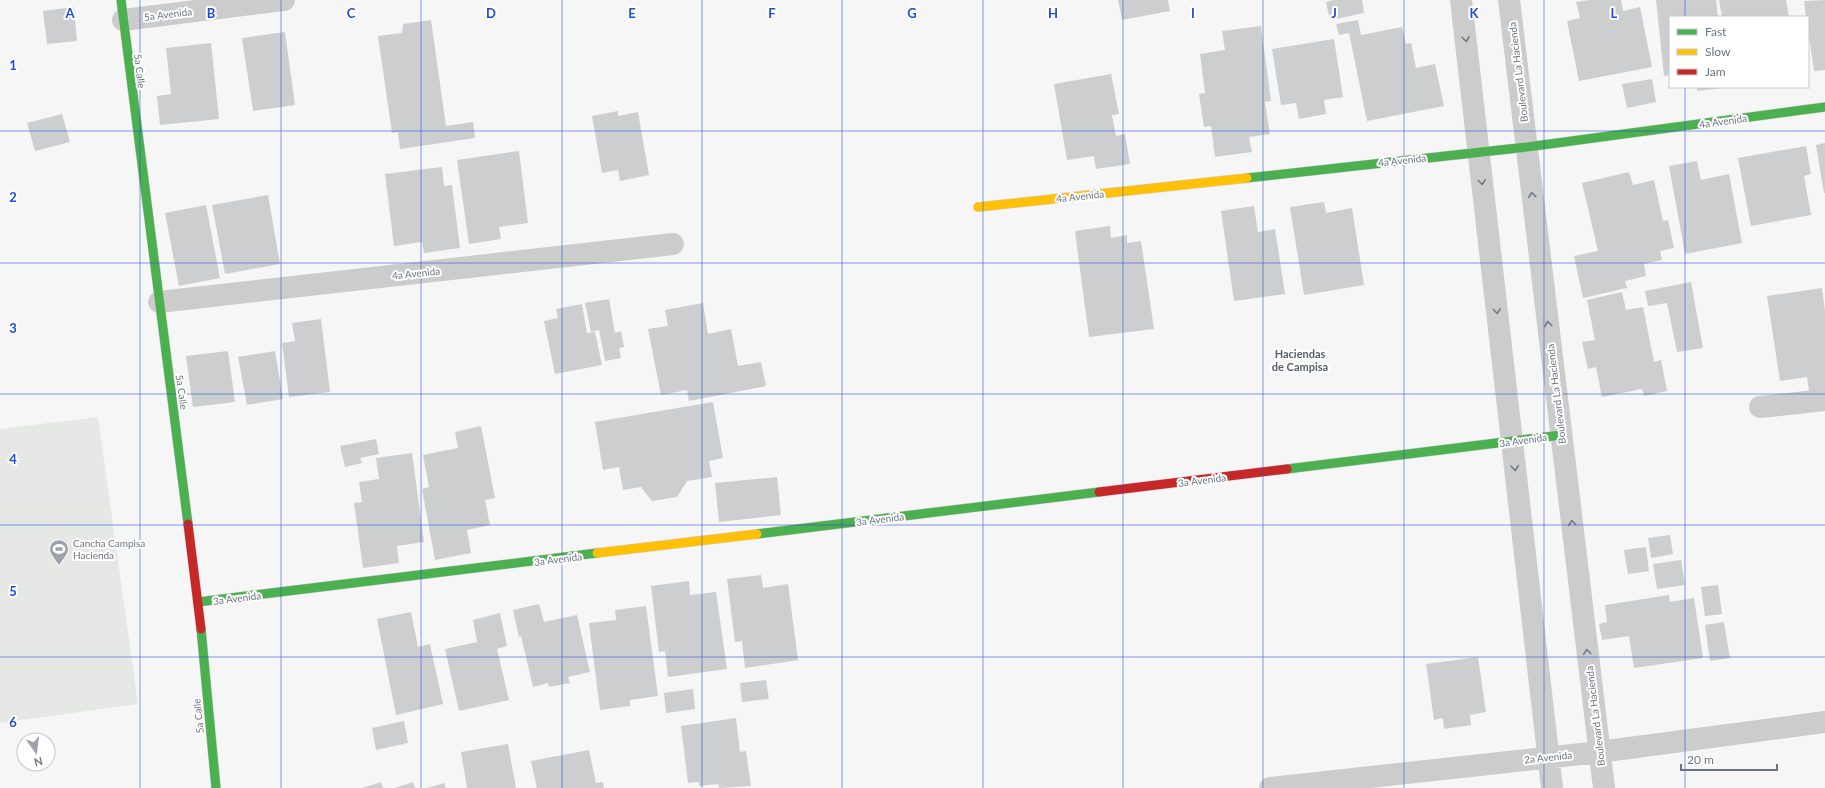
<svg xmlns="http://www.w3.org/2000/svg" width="1825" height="788" viewBox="0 0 1825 788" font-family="Lato,sans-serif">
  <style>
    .green { fill: #e5e8e4 }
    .building { fill: #cdcecf }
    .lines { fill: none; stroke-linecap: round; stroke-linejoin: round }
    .fast-casing { stroke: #d2d3d3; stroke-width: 10 }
    .slow-casing { stroke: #d2d3d3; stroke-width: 10 }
    .jam-casing { stroke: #d2d3d3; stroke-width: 10 }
    .street { stroke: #cccccd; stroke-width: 22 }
    .fast { stroke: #4caf50; stroke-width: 9 }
    .slow { stroke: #ffc107; stroke-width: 9 }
    .jam { stroke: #c62828; stroke-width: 9 }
    .oneway { stroke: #707986 }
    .grid { fill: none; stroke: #1d4ed8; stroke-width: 1; stroke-opacity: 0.55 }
    .labels { text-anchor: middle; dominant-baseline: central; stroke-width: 4; stroke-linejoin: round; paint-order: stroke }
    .street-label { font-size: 10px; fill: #6b7582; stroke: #fff }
    .poi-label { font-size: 10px; fill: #6b7582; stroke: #fff; text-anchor: start }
    .neighbourhood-label { font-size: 11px; font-weight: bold; fill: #575f68; stroke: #fff }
    .grid-label { font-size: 13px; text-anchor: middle; font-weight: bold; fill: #1d4ed8; stroke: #fff; stroke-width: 4; stroke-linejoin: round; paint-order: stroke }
  </style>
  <rect width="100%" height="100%" fill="#f6f6f6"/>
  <path class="green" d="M98,417l40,287 -138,19v-294z"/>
  <path class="building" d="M1118,0h50l2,11 -48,9z
    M1334,0h28l2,13 -34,7 -4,-18z
    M1589,0h32l2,11 17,-4 12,60 -73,14 -12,-60 13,-3 -4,-16z
    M1656,0h60l2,17h-48v58l-6,1z
    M1719,0h67l3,17h-67z
    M1825,0v70l-11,1 -6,-42v-12h-2l-2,-16z
    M74,7l3,34 -30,3 -4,-33z
    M431,20l15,106 27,-4 2,16 -75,11 -2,-17 -6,1 -14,-97 24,-3 1,-9z
    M1358,20l3,15 41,-8 4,17 5,-1 5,25 19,-4 9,42 -77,15 -18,-88 -10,2 -3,-11z
    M1261,26l10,75 -6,1 5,32 -21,3 3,15 -37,5 -4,-31 -7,1 -5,-33 6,-1 -5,-39 25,-4 -3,-19z
    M285,32l10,73 -42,6 -11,-73z
    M1334,39l9,58 -19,3 2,14 -27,5 -3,-16 -15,2 -9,-56z
    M211,43l8,76 -59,6 -3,-29 14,-2 -5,-46z
    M1111,74l8,40 -7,1 4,21 9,-2 5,30 -34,5 -2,-13 -27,4 -13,-76z
    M1652,79l4,23 -29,6 -5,-24z
    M1697,87h25v1l-25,3z
    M618,111v5l20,-4 11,63 -29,6 -2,-11 -16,3 -10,-57z
    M62,114l8,28 -35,9 -8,-28z
    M1825,143v50h-1l-8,-48z
    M1806,146l5,28 -7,2 7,39 -60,11 -13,-68z
    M519,151l9,72 -29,4 2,12 -32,5 -12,-84z
    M1697,161l4,19 28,-6 13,69 -57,11 -16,-88z
    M442,167l2,19 8,-1 8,63 -36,5 -2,-11 -28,4 -9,-72z
    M1629,172l4,13 21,-5 9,41 5,-1 6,28 -14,3 2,9 -18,4 2,12 -21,5 2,7 -44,10 -9,-42 24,-5 -16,-68z
    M268,195l12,69 -55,10 -13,-69z
    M1324,202l2,11 26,-5 12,77 -60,10 -14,-88z
    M206,205l14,73 -41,8 -14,-73z
    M1254,206l4,26 17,-3 10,65 -51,7 -13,-90z
    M1110,226l1,12 16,-3v8l14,-2 13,88 -65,8 -14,-106z
    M1691,282l12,66 -26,4 -10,-49 -19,3 -3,-15z
    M1822,288l3,23v78l-16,2 -2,-14 -27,4 -13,-85z
    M1622,292l4,18 17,-3 11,55 7,-2 6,31 -23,5 -2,-7 -40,8 -6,-30 -8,2 -6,-27 13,-2 -8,-40z
    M609,299l6,34 6,-2 3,16 -5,1 2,10 -16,3 -6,-31 -8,2 -6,-29z
    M703,303l5,31 23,-5 7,37 23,-4 5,24 -77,15 -2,-11 -26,5 -13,-66 20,-3 -3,-16z
    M582,304l5,29 8,-1 7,33 -47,9 -11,-53 14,-3 -2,-9z
    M321,319l9,73 -41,5 -7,-54 13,-2 -3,-18z
    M228,351l7,51 -42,5 -7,-51z
    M275,351l8,48 -36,6 -9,-48z
    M713,402l10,56 -14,3 3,16 -25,4 -10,16 -25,4 -11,-14 -18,3 -4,-23 -16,3 -8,-48z
    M481,426l14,72 -10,2 5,25 -23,5 4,23 -36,7 -13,-71 7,-2 -6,-32 35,-7 -3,-16z
    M376,439l3,15 -19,4 2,5 -17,4 -5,-21z
    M412,453l12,89 -27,4 2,17 -36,5 -9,-65 8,-1 -3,-20 20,-3 -3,-21z
    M777,477l4,38 -62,7 -4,-39z
    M1670,535l3,19 -22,4 -3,-20z
    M1646,547l3,24 -21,3 -4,-24z
    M1681,560l4,25 -28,4 -4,-25z
    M761,575l2,13 25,-4 10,76 -53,8 -3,-27 -7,1 -8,-63z
    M689,581l1,14 26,-3 11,77 -59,8 -3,-26 -6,1 -8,-66z
    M1718,585l4,29 -17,2 -4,-29z
    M1669,595l1,7 24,-4 9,60 -69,10 -5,-32 -27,4 -3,-16 8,-2 -2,-17z
    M539,604l5,18 33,-7 13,57 -22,5 2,6 -21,4 -1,-4 -15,4 -12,-51 -2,1 -6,-27z
    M646,606l12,90 -28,4v6l-30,4 -11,-87 27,-3 -1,-10z
    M411,612l7,35 12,-3 13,60 -47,11 -19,-96z
    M500,613l7,33 -10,3 12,51 -50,11 -14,-62 32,-7 -4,-22z
    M1724,622l6,36 -20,3 -5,-36z
    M1478,657l8,55 -16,3 1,10 -27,4 -1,-11 -9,2 -8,-56z
    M766,680l3,19 -27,3 -2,-19z
    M693,689l2,20 -29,4 -2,-20z
    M736,718l4,34 6,-1 5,35 -32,2 -1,-4 -19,2v-4l-11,1 -7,-57z
    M404,721l4,22 -32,7 -4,-22z
    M508,744l8,44h-49l-6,-36z
    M589,750l7,33 7,-1 1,6h-67l-6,-27z
    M381,782l2,6h-21z
    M413,782l2,6h-20z
    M444,783l2,5h-19z"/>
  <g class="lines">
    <g class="fast-casing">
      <path id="fast" d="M121,0l67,524
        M1247,178l280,-31 298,-40
        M1287,469l274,-34
        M757,534l342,-42
        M198,602l399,-49
        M201,629l15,159"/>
    </g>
    <g class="slow-casing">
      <path id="slow" d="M978,207l269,-29
        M597,553l160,-19"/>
    </g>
    <g class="jam-casing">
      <path id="jam" d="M1099,492l188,-23
        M188,524l13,105"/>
    </g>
    <path class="street" d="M1461,0l91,788
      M1509,0l95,788
      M123,20l161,-20
      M159,302l514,-58
      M1760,407l65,-7
      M1270,788l329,-36 226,-30"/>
    <use href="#fast" class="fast"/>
    <use href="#slow" class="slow"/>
    <use href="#jam" class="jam"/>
  </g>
  <defs><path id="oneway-chevron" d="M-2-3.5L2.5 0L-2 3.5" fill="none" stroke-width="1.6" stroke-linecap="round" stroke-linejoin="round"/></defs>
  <g class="oneway">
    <use href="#oneway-chevron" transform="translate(1466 39) rotate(83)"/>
    <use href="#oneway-chevron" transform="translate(1482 182) rotate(83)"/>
    <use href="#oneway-chevron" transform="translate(1532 195) rotate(-97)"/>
    <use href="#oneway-chevron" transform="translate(1497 311) rotate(83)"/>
    <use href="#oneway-chevron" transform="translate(1548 324) rotate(-97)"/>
    <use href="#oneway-chevron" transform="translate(1515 468) rotate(83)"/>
    <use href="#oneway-chevron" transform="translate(1572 523) rotate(-97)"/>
    <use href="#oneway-chevron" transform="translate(1587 652) rotate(-97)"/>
  </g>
  <path class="grid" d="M140,0v788M281,0v788M421,0v788M562,0v788M702,0v788M842,0v788M983,0v788M1123,0v788M1263,0v788M1404,0v788M1544,0v788M1685,0v17M1685,87v701M0,131h1825M0,263h1825M0,394h1825M0,525h1825M0,657h1825"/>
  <defs>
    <g id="stadium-pin" transform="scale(1)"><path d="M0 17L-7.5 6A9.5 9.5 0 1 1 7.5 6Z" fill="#9ca2ab" stroke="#fff"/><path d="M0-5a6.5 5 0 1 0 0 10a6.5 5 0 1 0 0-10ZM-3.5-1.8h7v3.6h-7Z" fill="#fff"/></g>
  </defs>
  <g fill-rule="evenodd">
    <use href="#stadium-pin" x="59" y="549"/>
  </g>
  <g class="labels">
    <g class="street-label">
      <text transform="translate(168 14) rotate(-7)">5a Avenida</text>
      <text transform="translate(140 71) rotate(83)">5a Calle</text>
      <text transform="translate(1518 72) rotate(-97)">Boulevard La Hacienda</text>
      <text transform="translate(1723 121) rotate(-8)">4a Avenida</text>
      <text transform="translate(1402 160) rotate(-6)">4a Avenida</text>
      <text transform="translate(1080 196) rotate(-6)">4a Avenida</text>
      <text transform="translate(416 273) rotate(-6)">4a Avenida</text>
      <text transform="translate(182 392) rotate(82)">5a Calle</text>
      <text transform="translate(1556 394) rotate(-97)">Boulevard La Hacienda</text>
      <text transform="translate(1523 440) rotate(-8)">3a Avenida</text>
      <text transform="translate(1202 480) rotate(-7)">3a Avenida</text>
      <text transform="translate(880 519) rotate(-7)">3a Avenida</text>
      <text transform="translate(558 559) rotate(-7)">3a Avenida</text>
      <text transform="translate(237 598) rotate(-7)">3a Avenida</text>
      <text transform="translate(198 716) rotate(-96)">5a Calle</text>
      <text transform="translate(1595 716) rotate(-97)">Boulevard La Hacienda</text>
      <text transform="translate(1548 757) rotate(-6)">2a Avenida</text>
    </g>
    <g class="poi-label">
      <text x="73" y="543">Cancha Campisa<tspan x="73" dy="12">Hacienda</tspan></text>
    </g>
    <g class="neighbourhood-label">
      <text x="1300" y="353">Haciendas<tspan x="1300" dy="13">de Campisa</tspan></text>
    </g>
  </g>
  <g class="grid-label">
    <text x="70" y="18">A</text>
    <text x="211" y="18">B</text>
    <text x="351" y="18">C</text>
    <text x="491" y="18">D</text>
    <text x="632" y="18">E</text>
    <text x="772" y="18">F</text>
    <text x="912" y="18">G</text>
    <text x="1053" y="18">H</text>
    <text x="1193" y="18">I</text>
    <text x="1334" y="18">J</text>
    <text x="1474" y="18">K</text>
    <text x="1614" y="18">L</text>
    <text x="13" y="70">1</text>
    <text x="13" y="202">2</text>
    <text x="13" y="333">3</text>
    <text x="13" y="464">4</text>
    <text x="13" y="596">5</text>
    <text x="13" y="727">6</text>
  </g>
  <rect x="1669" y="16" width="140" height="72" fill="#ffffff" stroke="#c4c8cd"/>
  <rect x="1677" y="29" width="20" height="6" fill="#4caf50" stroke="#c4c8cd"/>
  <text x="1705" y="36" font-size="12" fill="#6b7582">Fast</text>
  <rect x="1677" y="49" width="20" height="6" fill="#ffc107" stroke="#c4c8cd"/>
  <text x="1705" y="56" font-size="12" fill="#6b7582">Slow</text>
  <rect x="1677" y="69" width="20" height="6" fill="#c62828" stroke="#c4c8cd"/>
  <text x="1705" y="76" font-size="12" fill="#6b7582">Jam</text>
  <g transform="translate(36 752) rotate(166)"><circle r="19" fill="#ffffff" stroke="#c4c8cd"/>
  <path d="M0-3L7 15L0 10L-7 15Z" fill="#9ca2ab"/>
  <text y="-6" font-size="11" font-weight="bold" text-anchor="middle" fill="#6b7582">N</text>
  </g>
  <path d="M1681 764v6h96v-6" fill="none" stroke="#6b7582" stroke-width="2"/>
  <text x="1687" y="764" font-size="12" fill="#6b7582" stroke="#ffffff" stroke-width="3" paint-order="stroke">20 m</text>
</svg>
